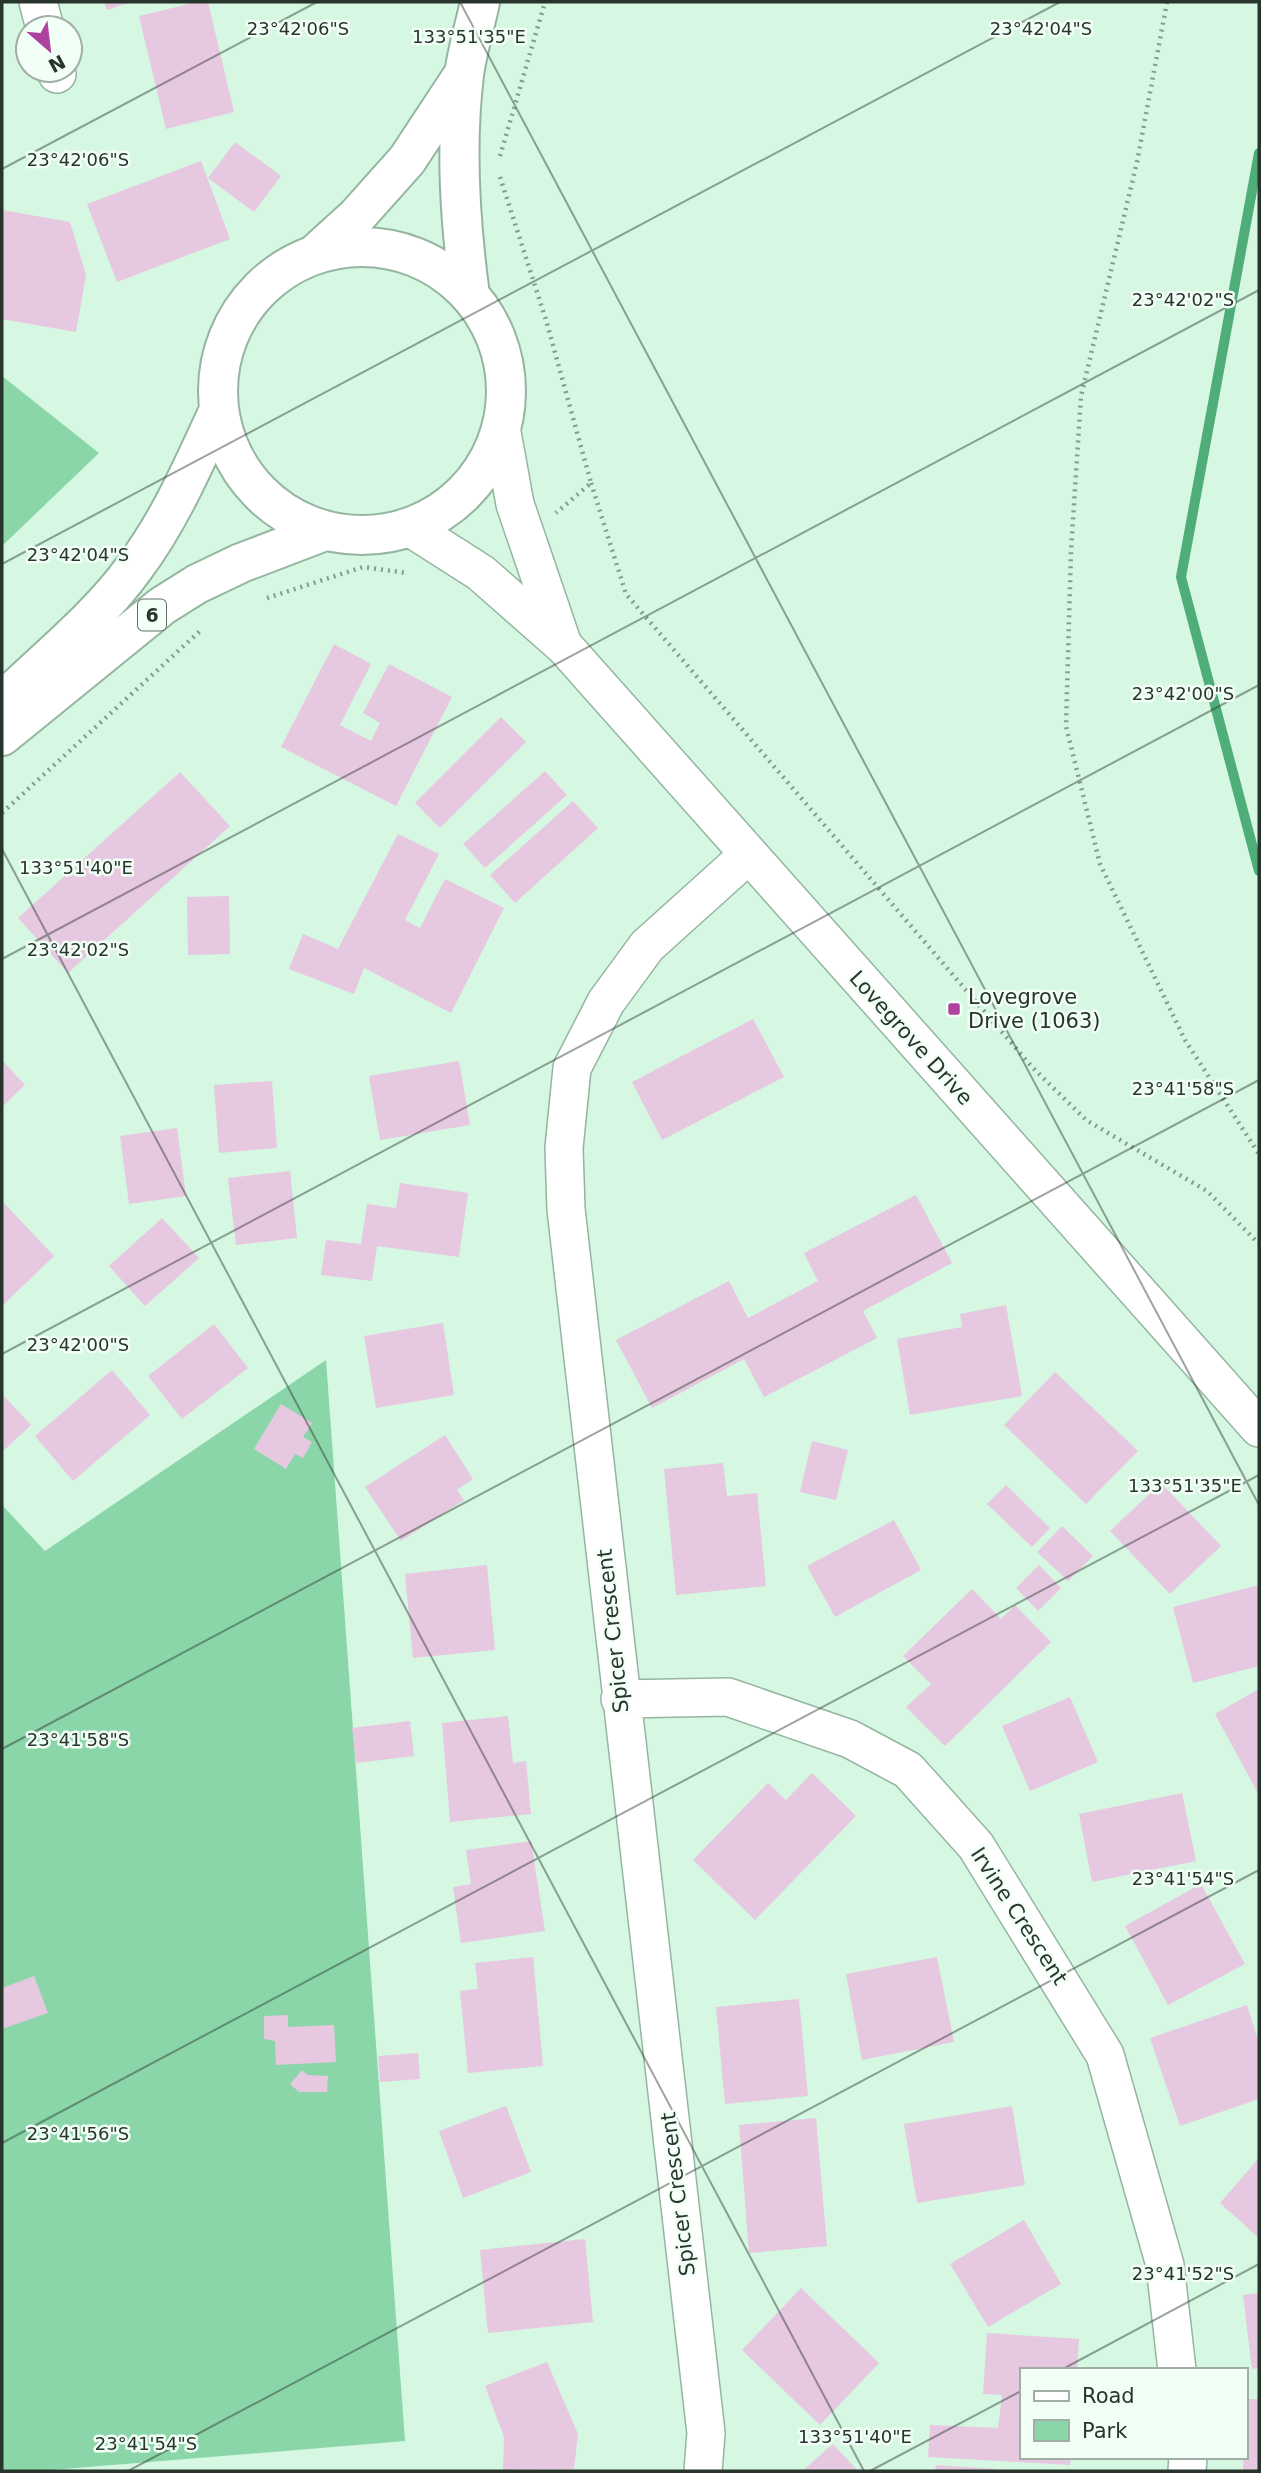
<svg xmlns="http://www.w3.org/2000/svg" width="1261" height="2473" viewBox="0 0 1261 2473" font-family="'DejaVu Sans',sans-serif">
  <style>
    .green { fill: #8ad6a9 }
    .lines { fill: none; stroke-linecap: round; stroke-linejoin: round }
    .stream { stroke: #4fad7a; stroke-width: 10 }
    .building { fill: #e6c8e0 }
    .minor-casing { stroke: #95b5a1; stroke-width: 40 }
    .major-casing { stroke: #95b5a1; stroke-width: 42 }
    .path { stroke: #859c8e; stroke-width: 4.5; stroke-dasharray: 2 5; stroke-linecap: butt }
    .minor { stroke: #fff; stroke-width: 37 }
    .major { stroke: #fff; stroke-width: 38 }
    .ticks { fill: none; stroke: #28352d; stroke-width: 2; stroke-opacity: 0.45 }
    .poi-dot { fill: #af42a1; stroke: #f1fff6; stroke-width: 2.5 }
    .labels { text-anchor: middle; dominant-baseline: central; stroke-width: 5; stroke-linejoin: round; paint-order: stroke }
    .shield { fill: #f1fff6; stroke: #647269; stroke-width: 2 }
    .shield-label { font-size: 19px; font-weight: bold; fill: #28352d }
    .poi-label { font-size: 21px; fill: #28352d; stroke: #f1fff6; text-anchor: start }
    .street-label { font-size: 21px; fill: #28352d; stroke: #f1fff6 }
    .ticks-label { font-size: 18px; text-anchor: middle; fill: #28352d; stroke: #f1fff6; stroke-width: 5; stroke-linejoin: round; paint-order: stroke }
  </style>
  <rect width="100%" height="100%" fill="#d6f7e2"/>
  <path class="green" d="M2,376l97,77 -97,93z
    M326,1360l79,1081 -366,30h-37v-966l43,46z"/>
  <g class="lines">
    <path class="stream" d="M1259,153l-78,424 78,294"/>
  </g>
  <path class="building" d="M104,2h27l-24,8z
    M197,2h11l26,110 -68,17 -27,-113z
    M235,142l46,34 -27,36 -46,-34z
    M201,161l29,78 -113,43 -30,-78z
    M2,210l68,12 16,53 -10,57 -74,-13z
    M334,644l37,20 -31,61 31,16 9,-18 -17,-10 26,-49 63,33 -56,109 -115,-59z
    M501,717l25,25 -86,86 -25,-25z
    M545,771l22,24 -82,73 -22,-24z
    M180,772l50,54 -162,147 -50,-55z
    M573,801l25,27 -83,75 -25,-28z
    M398,834l41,20 -34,66 15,8 25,-49 59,29 -53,105 -87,-45 -10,26 -65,-25 14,-35 35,15z
    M229,896l1,58 -42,1 -1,-58z
    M753,1019l31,58 -122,63 -30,-58z
    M2,1060l23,25 -23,22z
    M459,1061l11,64 -90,15 -11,-64z
    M272,1081l5,67 -58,5 -5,-68z
    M177,1128l9,68 -57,8 -9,-68z
    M290,1171l7,67 -61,7 -8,-67z
    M400,1183l68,10 -9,64 -82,-11 -5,35 -51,-6 5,-35 35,4 6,-40 29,4z
    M916,1195l36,68 -89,48 14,27 -113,59 -20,-38 -92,49 -36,-68 113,-59 19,37 70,-37 -14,-28z
    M2,1201l52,55 -52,50z
    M162,1218l37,40 -54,48 -36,-40z
    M1006,1305l16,91 -112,19 -13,-76 65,-12 -2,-13z
    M443,1323l11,72 -78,13 -12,-72z
    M214,1324l34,44 -66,51 -34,-43z
    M112,1370l38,45 -77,66 -38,-45z
    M1055,1372l83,79 -52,53 -82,-79z
    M2,1394l29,31 -29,27z
    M281,1404l31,19 -9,14 9,5 -9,16 -8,-4 -9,15 -32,-20z
    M445,1435l28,44 -16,11 7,10 -63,41 -36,-54z
    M812,1441l36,9 -12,50 -36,-8z
    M723,1463l4,33 30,-3 9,93 -90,9 -12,-126z
    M1161,1483l60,63 -51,48 -60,-63z
    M1006,1485l44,43 -18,19 -45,-43z
    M894,1520l27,50 -86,47 -28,-51z
    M1062,1526l31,30 -25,25 -31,-29z
    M487,1565l8,85 -82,8 -8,-84z
    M1039,1565l22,23 -23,23 -22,-23z
    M1259,1585v81l-66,17 -20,-76z
    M972,1589l29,30 14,-14 36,37 -106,104 -39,-39 25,-23 -28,-28z
    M1259,1689v106l-44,-81z
    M1070,1697l28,65 -68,29 -28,-65z
    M508,1716l5,47 13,-2 5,53 -81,8 -8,-99z
    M410,1721l4,35 -58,7 -4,-35z
    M812,1773l44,43 -101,104 -62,-60 75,-77 18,17z
    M1182,1793l14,68 -104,21 -13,-68z
    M531,1841l14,90 -84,12 -8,-56 18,-3 -5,-34z
    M1201,1884l44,80 -77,41 -43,-79z
    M533,1957l10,109 -75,7 -8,-82 18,-2 -3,-26z
    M937,1957l17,85 -92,18 -16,-86z
    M34,1976l14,37 -46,16v-41z
    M799,1999l9,97 -83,8 -9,-97z
    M1247,2005l12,38v56l-79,27 -30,-88z
    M288,2015v12l46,-2 2,37 -60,3 -1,-24 -11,-2v-23z
    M418,2053l2,26 -40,3 -2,-26z
    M302,2070l6,5 20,1 -1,16h-28l-9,-8z
    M506,2106l25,66 -68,26 -24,-67z
    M1012,2106l13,79 -108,18 -13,-79z
    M816,2118l11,128 -78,7 -10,-128z
    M1259,2158v80l-39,-35z
    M1024,2220l37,64 -73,43 -38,-63z
    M585,2239l8,83 -105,11 -8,-83z
    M801,2288l78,75 -59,62 -78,-75z
    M1259,2293v75l-7,1 -9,-74z
    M987,2333l92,6 -2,31h-56v87h50l-1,8 -142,-8 2,-32 68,3 4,-33 -19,-1z
    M547,2362l31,72 -4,35 -71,1 1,-33 -19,-51z
    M1245,2399h14v72h-16z
    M833,2444l25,27h-56z
    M936,2465l60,4 -1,2h-60z"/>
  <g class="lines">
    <g class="minor-casing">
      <path id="minor" d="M38,2l7,26
        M56,70l1,4
        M501,427l14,77 48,141
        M409,527l72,46 83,73 695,782
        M620,1699l108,-2 122,42 58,31 68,76 129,209 60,210 12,105
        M703,2471l3,-38 -140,-1224 -2,-61 8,-80 34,-66 41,-56 101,-91
        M1187,2471l1,-14"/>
    </g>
    <g class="major-casing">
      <path id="major" d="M218 391a144 144 0 1 1 288 0a144 144 0 1 1-288 0Z
        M314,255l43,-39 50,-56 56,-85
        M470,295c-10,-73 -15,-146 -6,-220 3,-24 11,-49 16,-73
        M2,702c44,-43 96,-84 132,-134 36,-48 59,-102 84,-156
        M2,736l160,-130 35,-22 44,-21 84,-32"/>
    </g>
    <path class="path" d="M1167,2l-30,160 -56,234 -10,155 -5,175 34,138 85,176 74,114
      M500,156l45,-154
      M500,177l46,143 45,163 -35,30
      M591,483l35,111 406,473 54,53 121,71 52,53
      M267,598l96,-31 44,6
      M2,813l198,-182"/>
    <use href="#minor" class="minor"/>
    <use href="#major" class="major"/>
  </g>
  <path class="ticks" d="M460,2l799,1503M2,169l315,-167M2,564l1058,-562M2,849l862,1622M2,959l1257,-669M2,1354l1257,-669M2,1749l1257,-669M2,2143l1257,-668M1061,2370l198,-106M128,2471l1131,-601M870,2471l151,-80"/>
  <rect class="poi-dot" x="947" y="1002" width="14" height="14" rx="3.5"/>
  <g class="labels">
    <rect class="shield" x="138" y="599.5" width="28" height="31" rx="5"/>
    <g class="shield-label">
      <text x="152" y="615">6</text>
    </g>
    <g class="poi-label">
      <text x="968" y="997">Lovegrove<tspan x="968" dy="24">Drive (1063)</tspan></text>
    </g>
    <g class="street-label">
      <text transform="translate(911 1038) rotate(48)">Lovegrove Drive</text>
      <text transform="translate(613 1631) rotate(-96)">Spicer Crescent</text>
      <text transform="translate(1019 1916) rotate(57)">Irvine Crescent</text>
      <text transform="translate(678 2194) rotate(-97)">Spicer Crescent</text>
    </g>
  </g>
  <g class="ticks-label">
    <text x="298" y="35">23°42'06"S</text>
    <text x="1041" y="35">23°42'04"S</text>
    <text x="469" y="43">133°51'35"E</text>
    <text x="78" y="166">23°42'06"S</text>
    <text x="1183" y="306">23°42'02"S</text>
    <text x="78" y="561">23°42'04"S</text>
    <text x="1183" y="700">23°42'00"S</text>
    <text x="76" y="874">133°51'40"E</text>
    <text x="78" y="956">23°42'02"S</text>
    <text x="1183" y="1095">23°41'58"S</text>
    <text x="78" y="1351">23°42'00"S</text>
    <text x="1185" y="1492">133°51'35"E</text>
    <text x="78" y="1746">23°41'58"S</text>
    <text x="1183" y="1885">23°41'54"S</text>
    <text x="78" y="2140">23°41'56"S</text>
    <text x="1183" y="2280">23°41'52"S</text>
    <text x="855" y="2443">133°51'40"E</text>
    <text x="146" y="2450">23°41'54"S</text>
  </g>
  <rect width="1261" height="2473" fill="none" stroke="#28352d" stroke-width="7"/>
  <rect x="1020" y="2368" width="228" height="91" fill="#f1fff6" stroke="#a1aea6" stroke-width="2"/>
  <rect x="1034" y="2391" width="35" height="10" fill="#ffffff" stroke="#a1aea6" stroke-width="2"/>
  <text x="1082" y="2403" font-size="21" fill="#28352d">Road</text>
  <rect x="1034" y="2420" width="35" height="21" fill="#8ad6a9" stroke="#a1aea6" stroke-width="2"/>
  <text x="1082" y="2438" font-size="21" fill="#28352d">Park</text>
  <g transform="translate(49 49) rotate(152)"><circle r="33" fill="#f1fff6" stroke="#a1aea6" stroke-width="2"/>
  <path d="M0-5L12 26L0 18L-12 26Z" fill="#af42a1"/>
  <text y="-10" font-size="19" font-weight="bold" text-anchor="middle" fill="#28352d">N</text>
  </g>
</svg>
